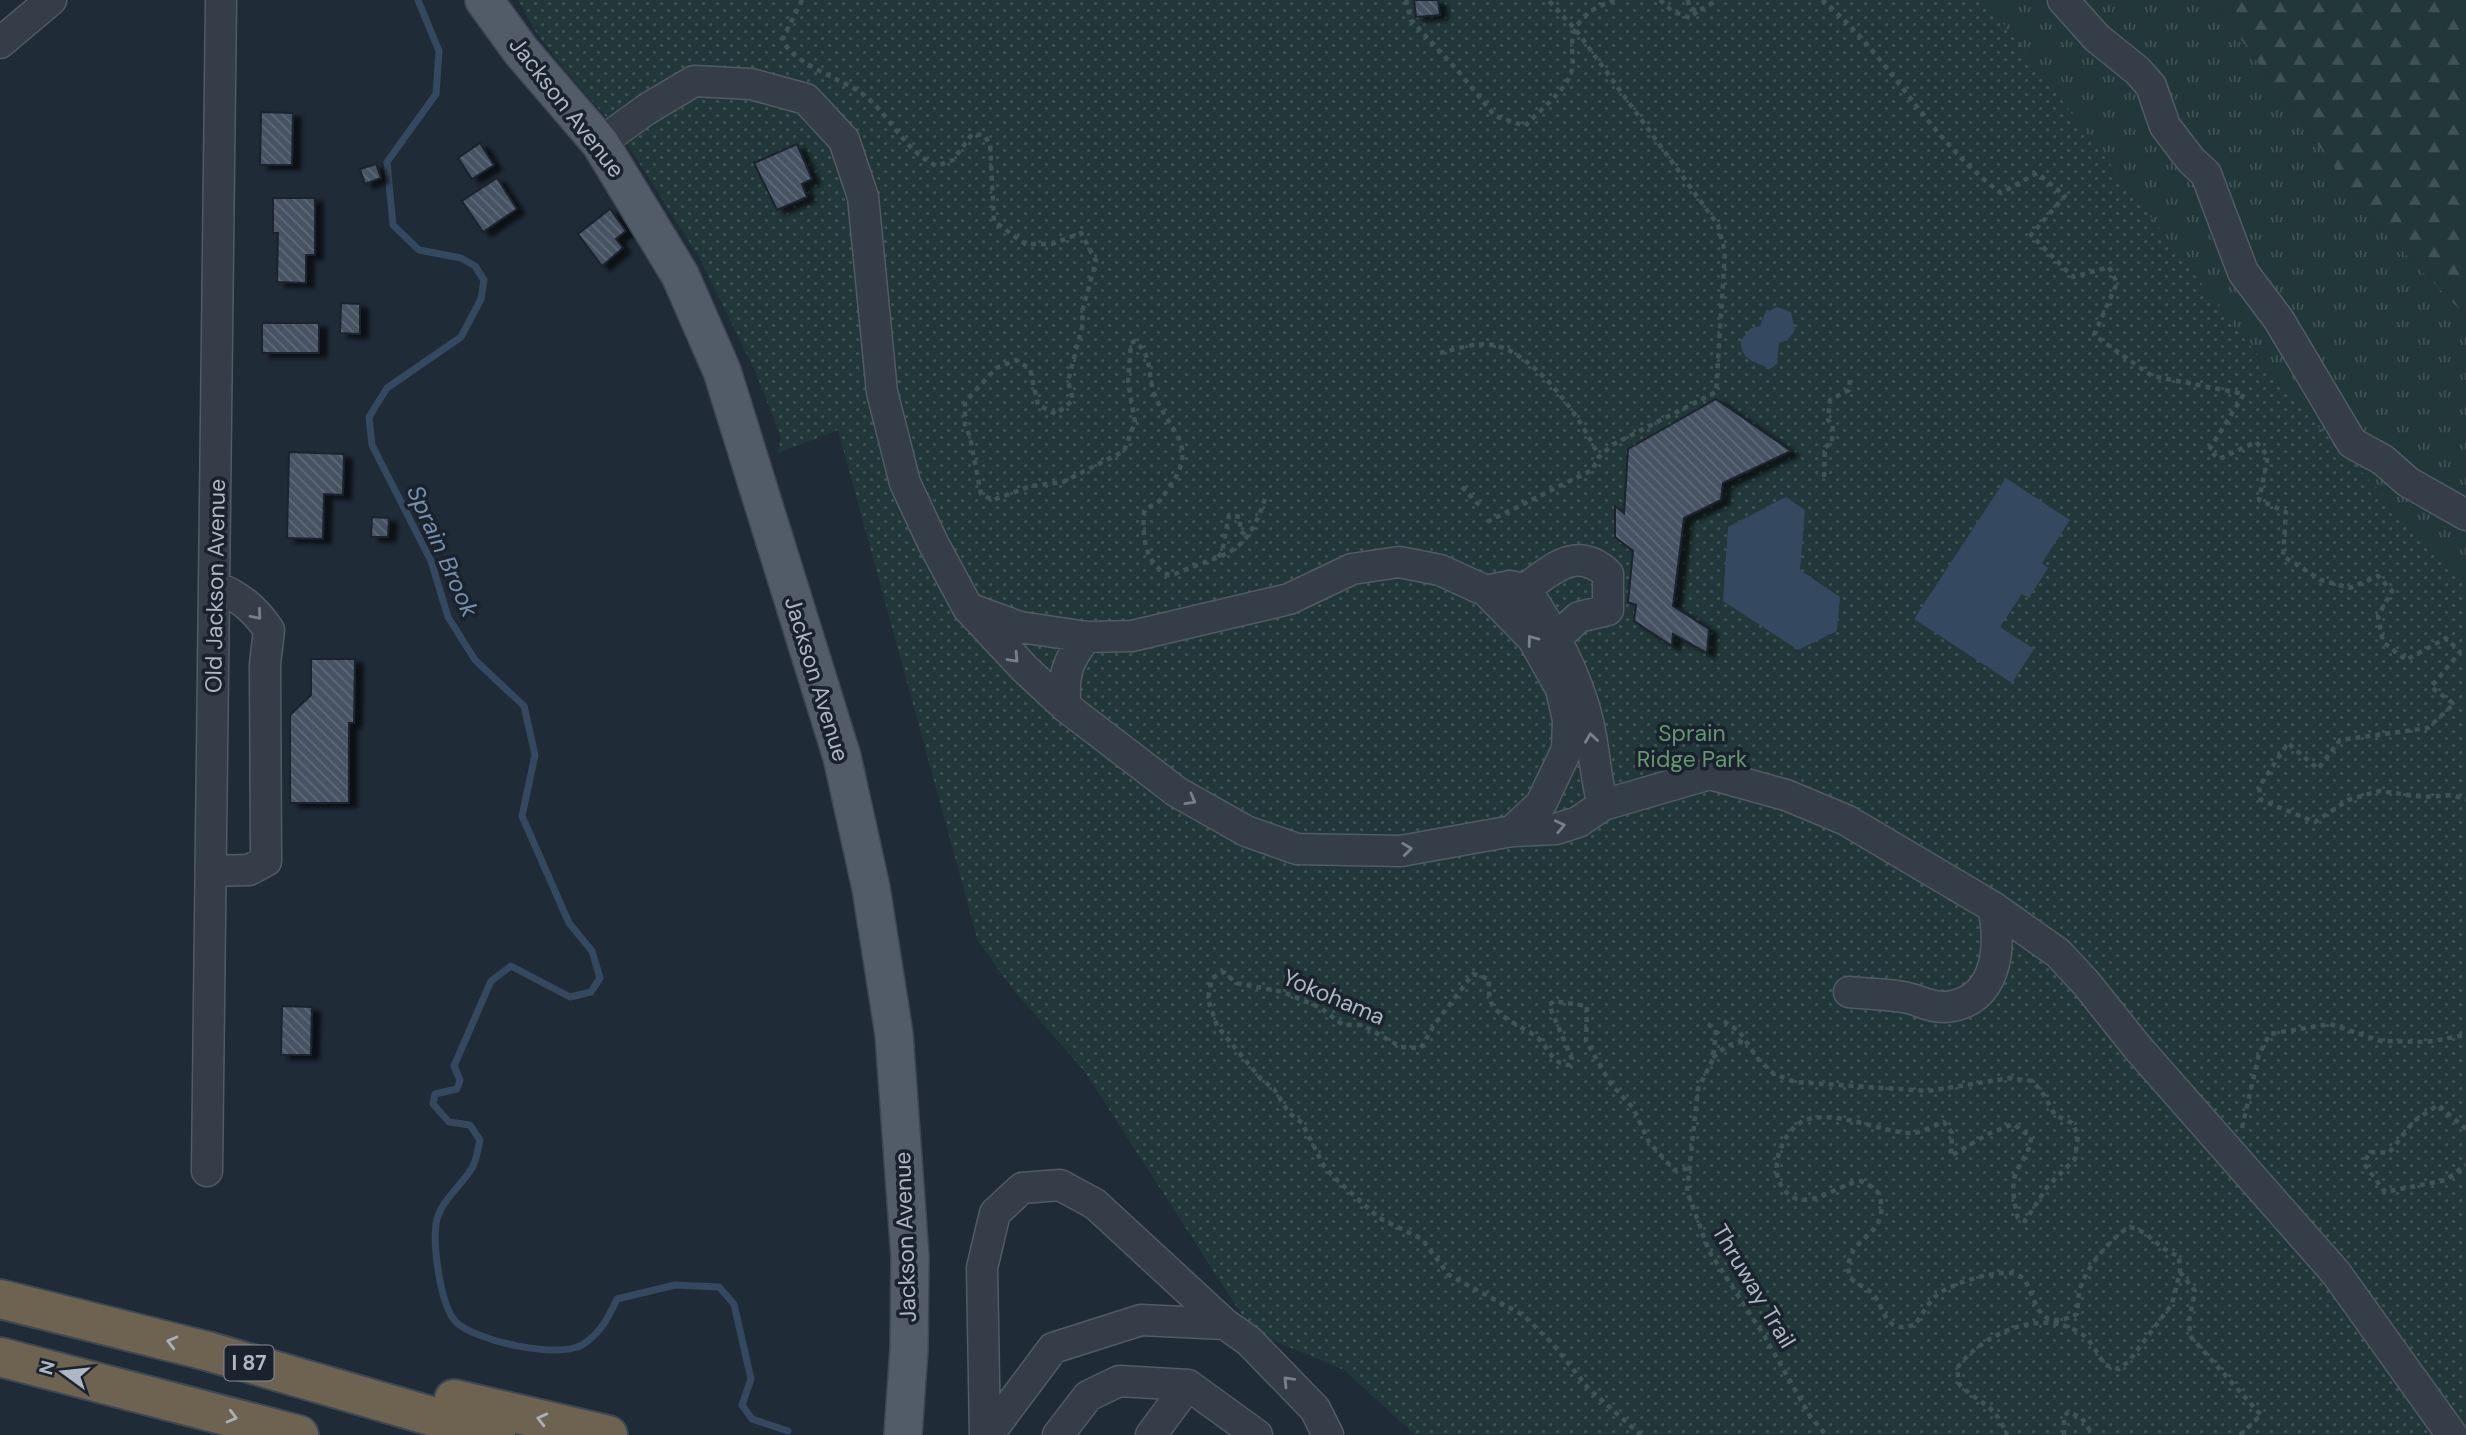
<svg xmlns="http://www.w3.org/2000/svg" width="2466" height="1435" viewBox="0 0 2466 1435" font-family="'DM Sans',sans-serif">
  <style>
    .grass { fill: url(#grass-tufts) }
    .forest { fill: url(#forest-firs) }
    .park { fill: url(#park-dots) }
    .water { fill: #34485f }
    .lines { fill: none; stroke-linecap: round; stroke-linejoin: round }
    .stream { stroke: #34485f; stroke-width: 7 }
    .building { fill: url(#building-back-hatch); stroke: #1b242f; stroke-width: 2; filter: url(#shadow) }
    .minor-casing { stroke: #515b66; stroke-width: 33 }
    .major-casing { stroke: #3d4652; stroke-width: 40 }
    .highway-casing { stroke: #3e4853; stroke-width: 42 }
    .path { stroke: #405456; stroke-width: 4.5; stroke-dasharray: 5 5; stroke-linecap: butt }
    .minor { stroke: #343d48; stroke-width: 30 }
    .major { stroke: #525c68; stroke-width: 37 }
    .highway { stroke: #6e6251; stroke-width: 38 }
    .oneway { stroke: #77818d }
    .oneway2 { stroke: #a8afb9 }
    .labels { text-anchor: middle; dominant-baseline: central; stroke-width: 7; stroke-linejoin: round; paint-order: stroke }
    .shield { fill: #19222d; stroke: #818b97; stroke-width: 2 }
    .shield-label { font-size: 21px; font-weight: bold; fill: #aeb8c5 }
    .street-label { font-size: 23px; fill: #aeb8c5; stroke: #19222d }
    .park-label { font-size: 23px; fill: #66956f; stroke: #19222d }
    .water-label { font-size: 24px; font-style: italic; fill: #7690ad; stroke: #19222d }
  </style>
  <defs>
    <pattern id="grass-tufts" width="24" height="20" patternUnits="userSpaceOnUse" patternTransform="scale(1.75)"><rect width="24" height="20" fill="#223739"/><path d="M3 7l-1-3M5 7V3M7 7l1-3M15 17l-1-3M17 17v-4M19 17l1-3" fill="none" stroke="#405254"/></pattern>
    <pattern id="forest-firs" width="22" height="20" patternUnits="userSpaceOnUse" patternTransform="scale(1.75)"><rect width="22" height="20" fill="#223739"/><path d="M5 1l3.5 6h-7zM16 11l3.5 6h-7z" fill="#405254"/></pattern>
    <pattern id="park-dots" width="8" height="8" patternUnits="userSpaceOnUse" patternTransform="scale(1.75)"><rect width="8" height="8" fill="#223739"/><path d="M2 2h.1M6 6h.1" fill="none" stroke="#405254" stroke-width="1.8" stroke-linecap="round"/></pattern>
    <pattern id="building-back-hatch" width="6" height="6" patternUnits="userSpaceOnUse" patternTransform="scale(1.75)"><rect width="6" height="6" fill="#465362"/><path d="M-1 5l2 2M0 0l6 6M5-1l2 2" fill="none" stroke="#5e6a77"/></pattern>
    <filter id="shadow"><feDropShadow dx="8" dy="4.5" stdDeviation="2" flood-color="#0009"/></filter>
  </defs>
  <rect width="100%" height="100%" fill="#202b38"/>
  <path class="grass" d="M1919,0h293l164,224 90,92v399z"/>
  <path class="forest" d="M2212,0h254v316l-90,-92z"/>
  <path class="park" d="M518,0h1467l255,334 75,89 151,159v853h-1051l-71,-65 -91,-38 -168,-260 -74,-85 -33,-46 -140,-511 -60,23 3,-16 -26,-66 -56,-114 -79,-124 -56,-64 -28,-37z"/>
  <path class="water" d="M1777,307l14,5 4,18 -7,10 -9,3 -2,21 -7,5c-15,-8 -30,-8 -29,-29l10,-12 9,-2 5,-13z
    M2006,478l64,42 -28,43 6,5 -19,30 -7,-4 -22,33 34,22 -22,34 -98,-64z
    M1786,497l19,13 -5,60 40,27 -3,34 -39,19 -75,-49 5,-74z"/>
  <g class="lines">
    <path class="stream" d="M418,0l21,51 -3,43 -49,68 6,63 26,25 42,8 14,8 9,14 -3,19 -20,38 -74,51 -18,29 3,28 59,116 17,56 27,43 49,46 11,49 -13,61 47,107 23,28 8,27 -9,14 -21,5 -59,-31 -20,15 -37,85 6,14 -3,9 -22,5 -2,10 16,18 21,3 10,15c-2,8 -3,18 -7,26 -10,19 -34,35 -37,58 -3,22 4,81 20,98 19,19 102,37 126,23 19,-12 26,-27 35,-46l58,-14 44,2 15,17 17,75 -9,26 10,14 36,12"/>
  </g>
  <path class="building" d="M1414,0h24l2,15 -24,2z
    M261,112l32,1 -1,52h-32z
    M480,143l14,22 -22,14 -14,-21z
    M797,144l15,35 -10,5 5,13 -30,13 -23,-47z
    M376,164l5,14 -16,6 -5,-15z
    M497,178l20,31 -34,23 -21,-31z
    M273,198h42v57h-9v28l-29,-1 1,-49h-5z
    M610,209l16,22 -10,8 7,9 -21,18 -24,-32z
    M341,303l19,1v30l-20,-1z
    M262,323h57v30h-57z
    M1716,399l75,52 -68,32 -2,17 -37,18 -11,88 36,23 -2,24 -34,-19 -1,12 -38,-25 2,-16 -8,-3 5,-51 -18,-14v-31l9,7 4,-64z
    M289,452l55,2 -1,41 -19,-1 -1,45 -36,-1z
    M372,517l17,1 -1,19h-17z
    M311,659h44l-1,64h-5v80h-59v-88l21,-20z
    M282,1006l30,1 -1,48h-30z"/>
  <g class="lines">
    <g class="minor-casing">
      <path id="minor" d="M2063,0l34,38 41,33 13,15 14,40 26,34 15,14 37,98 36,48 73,123 31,17 25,22 58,33
        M0,43l51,-43
        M600,143l47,-34 47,-28 57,3 55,15 38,41 19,57 19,195 23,91 28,60 35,65 57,61 41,38 111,85 69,39 51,18 104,2 111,-20 29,-27 26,-55 1,-29 -7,-31 -28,-50 -47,-48 -46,-21 -41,-8 -47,7 -63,30 -157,37 -45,1 -67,-10 -52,-19
        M1525,589c29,-21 52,-44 83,-15v36l-29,7 -23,21
        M1486,591l24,-5 15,3c28,39 56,95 65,142 5,25 6,50 13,74
        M1066,707c-4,-29 1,-48 21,-70
        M1512,831l44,-2 22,-7 25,-17 107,-31 76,21 60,25 147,87 65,46 28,30 51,64 199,226 116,162
        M211,871l38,-1 17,-9 -1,-197 4,-34c-15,-22 -30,-34 -55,-44
        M1849,992c18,2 37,2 54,5 14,2 28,11 42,10 52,-4 57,-59 48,-100
        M207,1171l14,-1171
        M1188,1385l69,50
        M985,1435l-3,-167 13,-55 27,-25 38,-3 35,19 130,120 24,17 66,68 13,26
        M988,1435l65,-87 88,-28 84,4
        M1058,1435l30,-39 31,-15 69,4 -37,50"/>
    </g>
    <g class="major-casing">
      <path id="major" d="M484,0l37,51 79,92 80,132 42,96 120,386 29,131 23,146 16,223 -1,92 -6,86"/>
    </g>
    <g class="highway-casing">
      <path id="highway" d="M0,1299l207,52 289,84
        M0,1357l299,78
        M454,1399l154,36"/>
    </g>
    <path class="path" d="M802,0l-19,38c3,22 57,41 77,54 29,20 43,59 77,74l16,-6 19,-26 11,1 7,8 4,78 31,23h27l29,-11 15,28 -14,51 1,12 -15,57 5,19 -17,14 -18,-9 -8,-36 -14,-9 -20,8 -31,34v23l5,12 11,57 12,6 38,-14 32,-4 61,-31 11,-29 -7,-40 3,-39 4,-2c18,17 12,27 18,49 11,37 47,53 19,93 -11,14 -7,18 -26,25l-2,4c-2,24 1,53 25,63l6,-1c52,-23 70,-15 90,-75
      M1406,0l5,20 47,51 37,45 30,10c14,-15 35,-31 44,-48 6,-12 3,-20 3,-32 0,-27 22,-40 45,-46
      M1660,0l12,11 18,7 8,-7
      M1688,0l1,8 9,3 20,-11
      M1822,0c69,57 105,138 179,193l36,-20 28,23 -34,39 42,42 36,-10 8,16 -23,52 58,41 92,18 -35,56 10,9 37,-17 12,14 -9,44 27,12 -3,44 38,24 29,8 28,-12 14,15 -14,25 5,26 23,18 40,-22 14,14 -29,35 23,17 -26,24 -88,12 -22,29 -30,-26 -29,44 2,13 54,22 33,-22 31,-9 46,6 26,-2 15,4
      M1440,353c17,-4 36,-11 53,-8 43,8 89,74 106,112
      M1824,477l1,-30 7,-4 1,-18 -5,-5 2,-20 19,-10 1,-10
      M1462,487l19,20
      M1487,522l105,-52 7,-13 13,-12 104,-53 9,-140 -7,-27 -142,-195 -28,-30
      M1218,557l4,-5 7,-37 11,2v13l8,8
      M1724,1021l15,10 19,28 16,15 21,8 133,9 82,-13 22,3 10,11 13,23 17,8 6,12 -3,24 -27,27 -23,35 -7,-3c-4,-14 -8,-37 0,-50 7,-12 12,-17 13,-31l-18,-13 -25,10 -37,22 1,-23 -8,-11c-9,3 -21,10 -31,11 -32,1 -88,-30 -116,-8 -11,9 -18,24 -20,37 -1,10 0,18 6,26 20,29 53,-4 78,-7 11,6 19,8 20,22 4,32 -27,33 -32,59 -1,5 -1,11 2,16 7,8 19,10 25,20 6,9 8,22 18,27 7,4 14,1 21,0 7,-10 14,-24 23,-31 15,-11 66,-28 82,-18 18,12 10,61 57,38 1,-9 1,-19 4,-28 6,-19 31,-50 49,-59 21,5 30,24 49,29l1,16 -8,32 -43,57 -10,8 -14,-4c-7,-10 -12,-22 -22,-30 -39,-29 -100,-2 -126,33l2,16c21,21 35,18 48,51
      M1708,1024l8,6 -3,29 -15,30 -11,102 22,60 56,86 45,79 16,19
      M1713,1058c11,-11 20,-18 35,-15
      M2242,1128l17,-74 11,-20 60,-10 51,17 46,1 39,-7
      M2466,1129l-28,-24 -24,16 -25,32 -20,-1 -5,12 21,28 61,-12 20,-15
      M2180,1272l15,19 -6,30 1,15 71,79 -21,20
      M1641,1435l-52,-46 -38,-47 -28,-27 -74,-40 -27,-36 -43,-21 -42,-38 -13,-14 -22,-43 -13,-10 -15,-24 -13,-10 -44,-53 -9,-27 4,-21 12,-6 12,11 47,9 38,16 22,17h19l39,22 20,1 13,-23 39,-51 16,5c0,9 -1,19 4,27 9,13 32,22 45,32 11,10 14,27 32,27l2,-6 -23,-54 5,-4 33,5 -1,35 25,43 22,24 16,34 25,28 13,-1
      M2064,1435v-18l4,-5 13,5 12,18"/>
    <use href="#minor" class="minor"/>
    <use href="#major" class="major"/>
    <use href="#highway" class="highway"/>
  </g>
  <defs><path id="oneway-chevron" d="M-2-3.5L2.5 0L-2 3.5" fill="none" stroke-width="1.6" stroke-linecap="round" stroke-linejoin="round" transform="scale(1.75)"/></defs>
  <g class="oneway">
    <use href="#oneway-chevron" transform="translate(257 615) rotate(50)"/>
    <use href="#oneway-chevron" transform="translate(1532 640) rotate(-127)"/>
    <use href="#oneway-chevron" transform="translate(1014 658) rotate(47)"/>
    <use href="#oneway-chevron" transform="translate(1591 738) rotate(-98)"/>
    <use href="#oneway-chevron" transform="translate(1191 800) rotate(29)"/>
    <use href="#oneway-chevron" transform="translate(1560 826) rotate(-12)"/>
    <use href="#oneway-chevron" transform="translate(1407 849) rotate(-7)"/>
    <use href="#oneway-chevron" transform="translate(1288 1381) rotate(-134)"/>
  </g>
  <g class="oneway2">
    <use href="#oneway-chevron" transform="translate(172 1342) rotate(-165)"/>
    <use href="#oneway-chevron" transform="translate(232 1417) rotate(15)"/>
    <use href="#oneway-chevron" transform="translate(542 1419) rotate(-166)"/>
  </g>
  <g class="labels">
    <rect class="shield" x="224.5" y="1345.5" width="49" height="35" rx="5"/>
    <g class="shield-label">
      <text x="249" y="1363">I 87</text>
    </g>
    <g class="street-label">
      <text transform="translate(567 107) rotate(52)">Jackson Avenue</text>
      <text transform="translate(215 586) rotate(-89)">Old Jackson Avenue</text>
      <text transform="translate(817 679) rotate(73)">Jackson Avenue</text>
      <text transform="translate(1334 997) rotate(23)">Yokohama</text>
      <text transform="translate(905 1237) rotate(-92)">Jackson Avenue</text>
      <text transform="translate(1754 1286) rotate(59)">Thruway Trail</text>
    </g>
    <g class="park-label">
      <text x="1692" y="733">Sprain<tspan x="1692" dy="26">Ridge Park</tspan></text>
    </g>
    <g class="water-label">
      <text transform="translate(443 551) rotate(66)">Sprain Brook</text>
    </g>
  </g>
  <g transform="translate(63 1372) rotate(285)" stroke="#19222d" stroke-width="5" paint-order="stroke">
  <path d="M0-5L12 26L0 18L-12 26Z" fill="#aeb8c5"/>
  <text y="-10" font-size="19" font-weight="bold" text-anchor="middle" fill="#aeb8c5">N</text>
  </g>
</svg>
